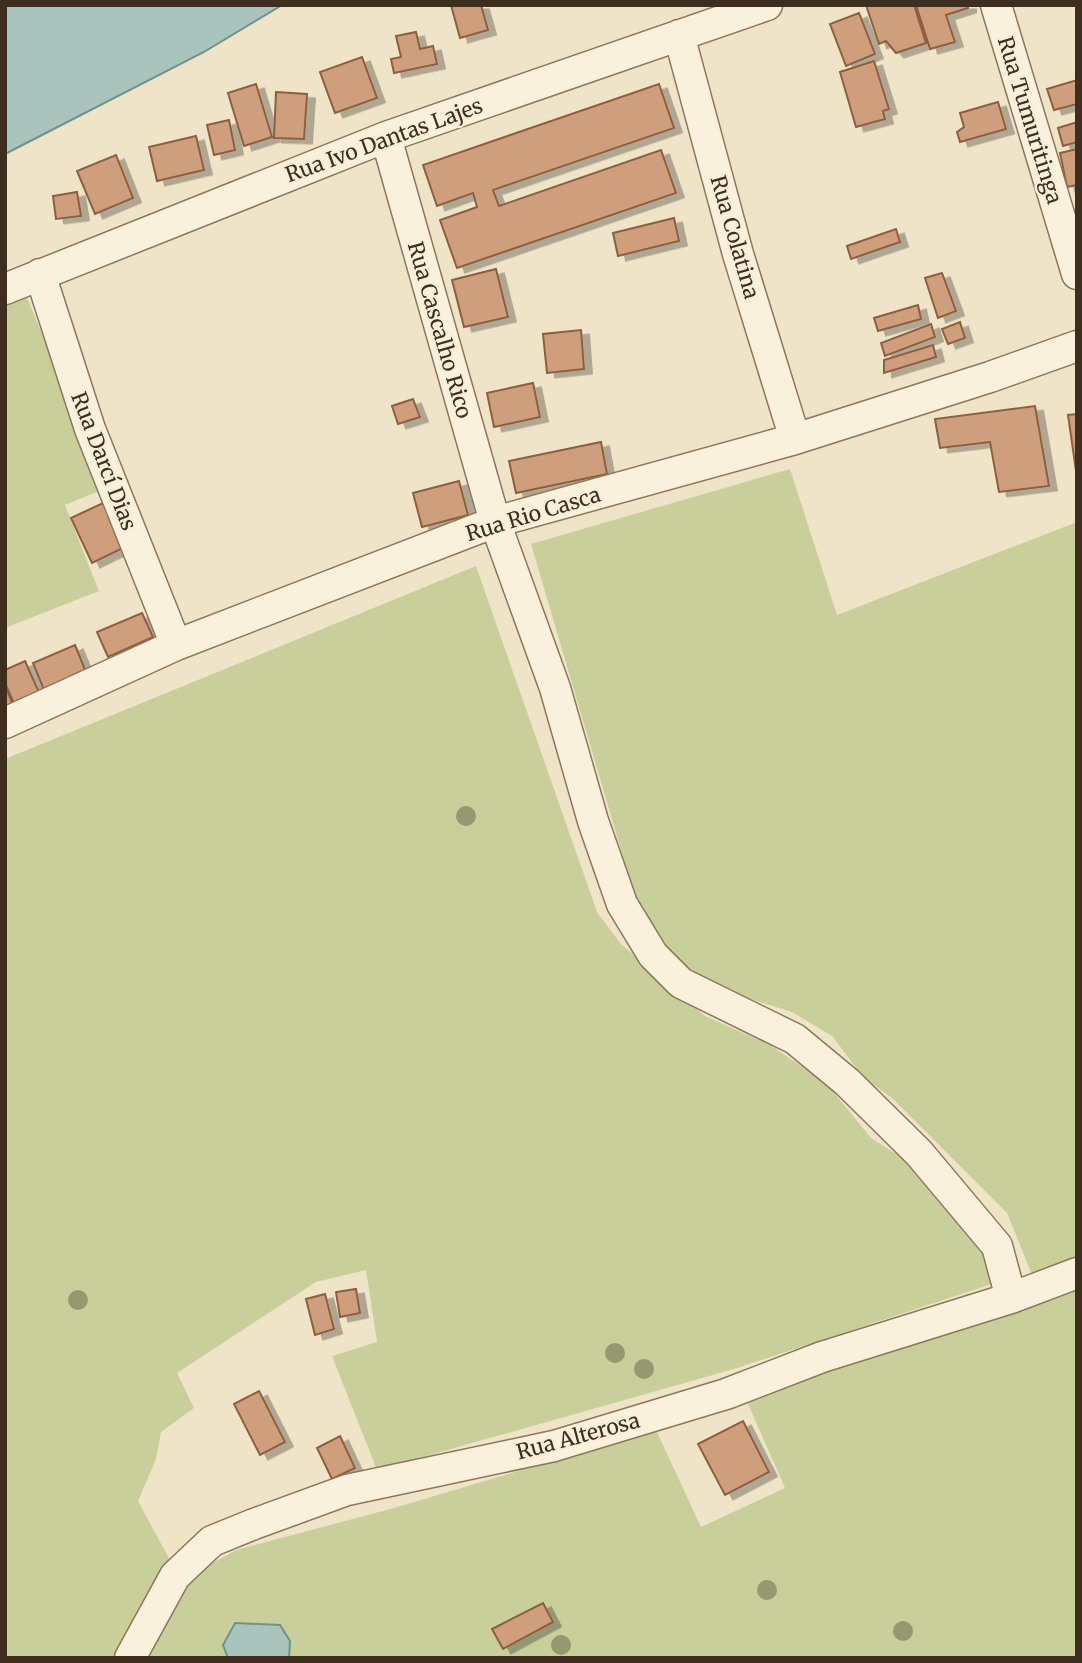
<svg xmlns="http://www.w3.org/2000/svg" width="1082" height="1663" viewBox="0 0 1082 1663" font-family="Merriweather,serif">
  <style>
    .green { fill: #c9cf9b }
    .water { fill: #a9c4bc; stroke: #6f938a; stroke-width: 2 }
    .building { fill: #cf9f7d; stroke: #8d5f41; stroke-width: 2; filter: url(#shadow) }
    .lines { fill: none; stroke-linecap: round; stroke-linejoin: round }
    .minor-casing { stroke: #8d765c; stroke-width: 33 }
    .minor { stroke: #faf1dc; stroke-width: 30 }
    .tree { fill: #96986f }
    .labels { text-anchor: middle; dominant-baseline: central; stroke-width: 5; stroke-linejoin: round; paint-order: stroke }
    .street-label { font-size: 21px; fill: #3d2e20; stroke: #f7eed8 }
  </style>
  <defs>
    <filter id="shadow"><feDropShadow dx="8" dy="4.5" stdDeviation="0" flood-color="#0004"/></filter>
  </defs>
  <rect width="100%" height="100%" fill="#f0e4c8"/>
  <path class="green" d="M27,297l77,192 -39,16 34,86 -94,37v-322z
    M790,469l47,146 240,-93v740l-44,15 -26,-64 -115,-115 -29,-21 -31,-41 -40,-24 -49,-15 -60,-27 -42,-52 -110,-374z
    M476,566l121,346 24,32 84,72 65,29 56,38 45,55 51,32 62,73 11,40 -261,86 -357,101 -45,-114 45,-14 -11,-72 -50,12 -139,91 17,35 -33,24 -5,27 -18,42 32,59 -56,98h-109v-899z
    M1077,1283v375h-933l49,-84 43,-24 158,-42 262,-78 45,97 84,-39 -40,-91z"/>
  <path class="water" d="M5,5h277l-78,47 -199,102z
    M235,1623l45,2 10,16 -1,17h-61l-5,-13z"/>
  <path class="building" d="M451,5h30l7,25 -28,8z
    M866,5h48l12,38 -30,10 -10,-12 -7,3z
    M916,5h52v3l-22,7 9,27 -25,7z
    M859,13l16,41 -29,12 -16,-42z
    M416,32l4,17 13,-3 4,18 -43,9 -3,-14 10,-2 -5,-21z
    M362,57l15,41 -42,15 -15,-41z
    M874,61l15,48 -6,2 2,8 -29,8 -16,-55z
    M1077,80v24l-23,6 -7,-21z
    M256,84l16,53 -28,9 -16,-53z
    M659,84l15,44 -181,62 6,16 162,-56 15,43 -219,75 -17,-48 37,-13 -4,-14 -36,13 -14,-41z
    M276,92l31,2 -3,45 -30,-1z
    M998,102l8,27 -46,13 -3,-10 7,-5 -4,-14z
    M229,120l6,30 -21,5 -7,-30z
    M1077,122v20l-14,4 -5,-18z
    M196,136l8,34 -47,11 -8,-34z
    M1077,149v36l-10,2 -7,-34z
    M116,155l17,43 -38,16 -18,-43z
    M77,192l4,24 -25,3 -3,-23z
    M674,218l5,23 -61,15 -5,-23z
    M896,229l4,13 -49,17 -4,-13z
    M496,269l12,48 -44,10 -12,-47z
    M942,273l14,38 -18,7 -13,-40z
    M918,305l3,14 -43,12 -4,-13z
    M960,322l5,16 -17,6 -6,-15z
    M931,324l4,13 -50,19 -4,-13z
    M581,330l3,39 -37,4 -4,-39z
    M933,345l3,12 -52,16v-13z
    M533,383l7,34 -46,10 -7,-34z
    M413,399l7,18 -22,7 -6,-18z
    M1035,406l14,80 -50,6 -9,-50 -50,6 -5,-29z
    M1077,414v64l-9,-63z
    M601,442l6,32 -91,19 -7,-32z
    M459,481l9,34 -46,12 -9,-34z
    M103,503l22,44 -33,16 -21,-45z
    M142,613l11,24 -45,20 -11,-25z
    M75,645l11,27 -42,18 -11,-27z
    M25,661l16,36 -25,11 -11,-25v-13z
    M5,685l9,23 -9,3z
    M356,1289l4,24 -20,4 -4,-25z
    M325,1294l9,35 -19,6 -9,-36z
    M259,1391l26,51 -25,13 -26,-51z
    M743,1421l26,51 -44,23 -27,-51z
    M340,1436l15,32 -23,11 -15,-31z
    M543,1603l10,19 -50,27 -11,-20z"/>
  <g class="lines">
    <g class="minor-casing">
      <path id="minor" d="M996,5l81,269
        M679,35l59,219 57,185
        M386,137l109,385 60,166 38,133 29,83 31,51 28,28 114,56 52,43 72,71 78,93 14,52
        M40,274l50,155 86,216
        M5,289l381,-152 381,-132
        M5,723l171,-78 319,-123 300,-83 195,-62 87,-31
        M130,1658l45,-82 37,-35 42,-17 93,-34 207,-44 172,-52 96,-37 189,-59 66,-25"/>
    </g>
    <use href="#minor" class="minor"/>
  </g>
  <g class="tree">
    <circle cx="466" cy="816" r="10"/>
    <circle cx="78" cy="1300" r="10"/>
    <circle cx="615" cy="1353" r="10"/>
    <circle cx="644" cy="1369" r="10"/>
    <circle cx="767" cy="1590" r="10"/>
    <circle cx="903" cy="1631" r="10"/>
    <circle cx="561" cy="1645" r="10"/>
  </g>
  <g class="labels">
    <g class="street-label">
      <text transform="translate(1030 120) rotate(73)">Rua Tumuritinga</text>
      <text transform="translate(384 140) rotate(-20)">Rua Ivo Dantas Lajes</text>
      <text transform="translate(735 237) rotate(74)">Rua Colatina</text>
      <text transform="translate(440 330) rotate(74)">Rua Cascalho Rico</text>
      <text transform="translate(104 461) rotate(69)">Rua Darcí Dias</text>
      <text transform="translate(533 514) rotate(-17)">Rua Rio Casca</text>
      <text transform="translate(578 1436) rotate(-15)">Rua Alterosa</text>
    </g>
  </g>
  <rect width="1082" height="1663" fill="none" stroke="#3d2e20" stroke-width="14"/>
</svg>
